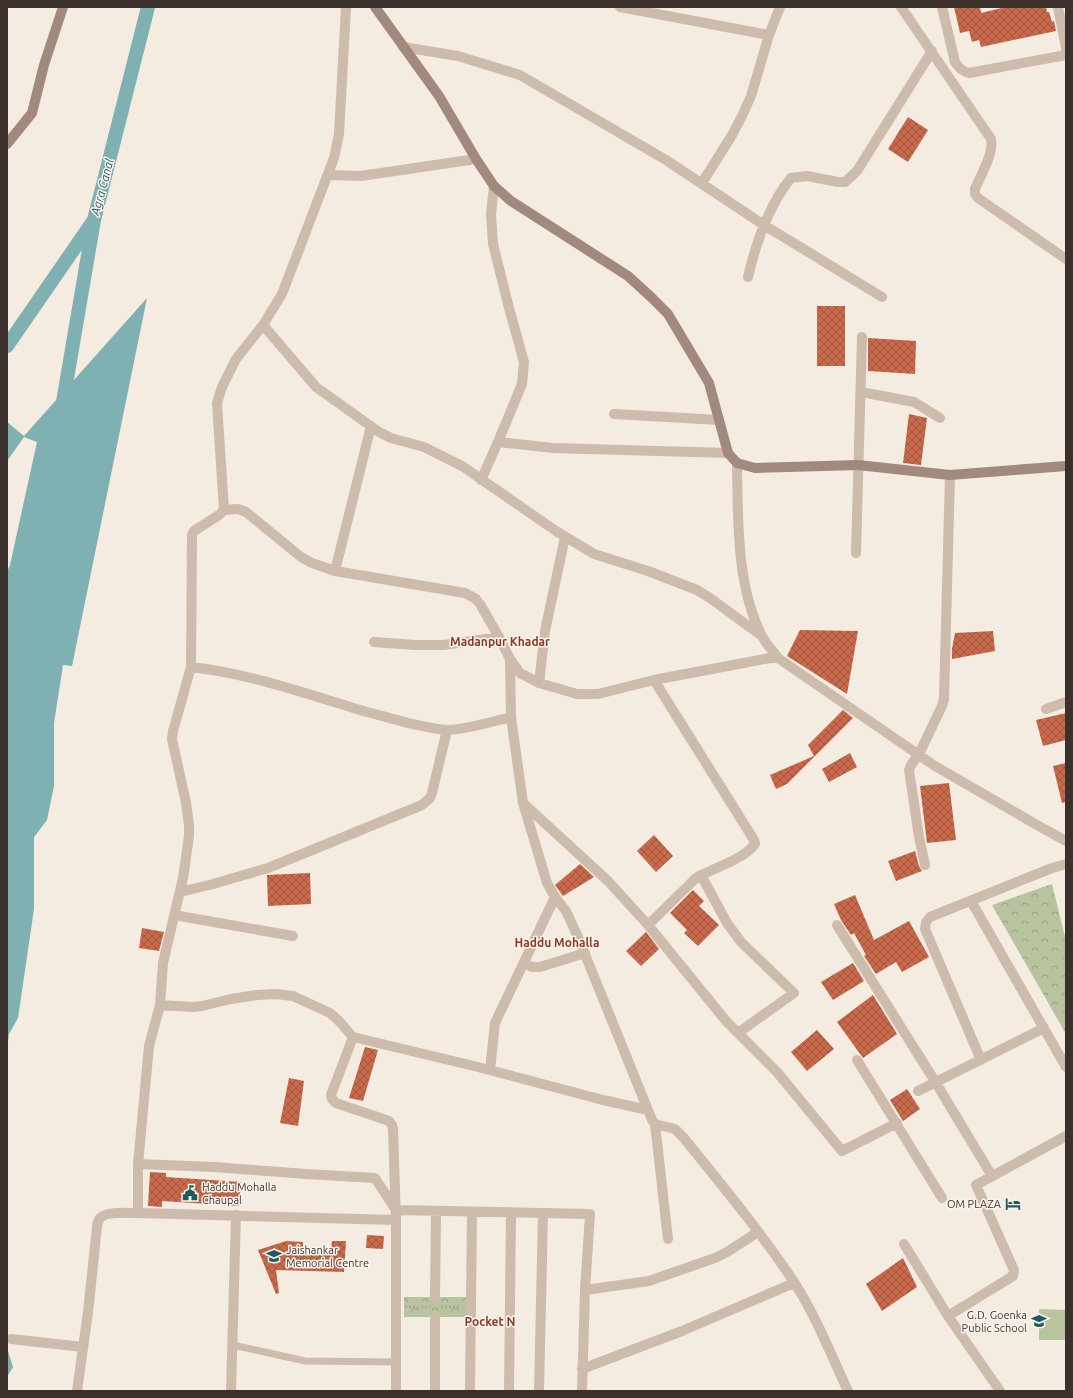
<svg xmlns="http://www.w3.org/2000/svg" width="1073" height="1398" viewBox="0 0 1073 1398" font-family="Ubuntu,sans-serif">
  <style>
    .forest { fill: url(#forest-crowns) }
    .pitch { fill: #b8c4a0 }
    .water { fill: #7fb0b2 }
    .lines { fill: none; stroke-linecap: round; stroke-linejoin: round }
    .canal { stroke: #7fb0b2; stroke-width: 14 }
    .building { fill: url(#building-cross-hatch) }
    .path { stroke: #b9a596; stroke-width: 2.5; stroke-dasharray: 2 2; stroke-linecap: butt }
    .lane { stroke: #cdbbac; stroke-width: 7 }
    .street { stroke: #cdbbac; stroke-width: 10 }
    .secondary { stroke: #a18a7d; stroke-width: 10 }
    .labels { text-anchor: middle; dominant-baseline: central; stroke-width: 3; stroke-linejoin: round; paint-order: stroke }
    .poi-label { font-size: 11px; fill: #3b302b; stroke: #fbf5ee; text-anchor: start }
    .water-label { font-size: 12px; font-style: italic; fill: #1f5a5e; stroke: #fbf5ee }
    .neighbourhood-label { font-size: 12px; font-weight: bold; fill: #8c3b22; stroke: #fbf5ee }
  </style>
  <defs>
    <pattern id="forest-crowns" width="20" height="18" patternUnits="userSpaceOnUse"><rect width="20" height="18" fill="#b8c4a0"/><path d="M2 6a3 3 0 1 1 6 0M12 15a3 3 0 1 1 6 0" fill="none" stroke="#97a083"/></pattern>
    <pattern id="building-cross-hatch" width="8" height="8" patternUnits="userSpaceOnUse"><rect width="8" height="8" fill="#c8694b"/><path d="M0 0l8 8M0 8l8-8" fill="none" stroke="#a4573f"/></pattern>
  </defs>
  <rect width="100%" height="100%" fill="#f4ebe1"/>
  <path class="forest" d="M1052,884l14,57v93l-74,-129z
    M404,1297h62v20h-62z"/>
  <path class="pitch" d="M1039,1309l27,1v30h-27z"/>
  <path class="water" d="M147,298l-75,368 -9,-1 -9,58v63l-7,34 -13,17v72l-16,109 -9,16 -2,16v-478l3,-7 27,-123 -13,-5 -17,24v-39l17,14z
    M7,1348l6,19 -6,10z"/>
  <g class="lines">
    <path class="canal" d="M7,346l87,-126 54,-213
      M62,408l32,-188"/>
  </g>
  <path class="building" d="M954,7h26l1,6 25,-6h40l1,5h2l3,10 2,-1 2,10 -75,16 -2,-7 -7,2 -3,-11 -9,2z
    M908,117l20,13 -20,32 -20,-13z
    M817,306h28v60h-28z
    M868,338l48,3 -1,33 -47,-3z
    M909,414l18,4 -6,47 -18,-2z
    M800,630l58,1 -11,63 -60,-38z
    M993,631l2,20 -43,8v-10l3,-16z
    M843,710l10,8 -66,66 -11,5 -6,-14 44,-19 -6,-11z
    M1066,713v27l-23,6 -7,-26z
    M850,753l7,14 -28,15 -7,-13z
    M1066,763v39l-4,1 -9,-37z
    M949,783l7,57 -29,3 -7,-57z
    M654,835l19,21 -17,16 -19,-21z
    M915,851l4,15 3,5 -26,10 -8,-20z
    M580,864l14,13 -31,19 -8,-11z
    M310,873l1,31 -43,2 -1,-31z
    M693,890l11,11 -5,5 20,19 -21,21 -14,-13 3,-3 -17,-17z
    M855,895l19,45 35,-19 20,36 -27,15 -6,-10 -20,12 -12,-18 2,-1 -12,-22 -3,2 -10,-15 -7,-16z
    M142,928l22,4 -5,19 -20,-3z
    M646,932l13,17 -18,17 -15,-15z
    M853,963l11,18 -31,19 -12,-18z
    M873,995l24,39 -34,24 -26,-36z
    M817,1030l17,19 -27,22 -16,-19z
    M365,1047l13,3 -15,51 -14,-3z
    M289,1078l15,3 -6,45 -18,-3z
    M907,1089l13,20 -17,12 -13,-21z
    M150,1172l16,1v4l75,5 -2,24 -77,-5v6l-14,-1z
    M367,1235l17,1 -1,13 -17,-1z
    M286,1241l17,1v6l28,3 1,-10h14l-2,31 -68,-2 3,23 -3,1 -18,-44z
    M903,1258l14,29 -35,24 -16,-27z"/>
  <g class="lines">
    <path class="path" d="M405,1307h25
      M441,1307h19"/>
    <path class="lane" d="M233,1345l72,16 91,1"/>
    <path class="street" d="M620,7l149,28
      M901,7l90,132c3,14 -10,36 -16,50v5l3,4 88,61
      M942,7l13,55c4,6 7,9 14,11l97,-18
      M1058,7l8,41
      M403,47l55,9 62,19 146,85 98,65 118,72
      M328,175l33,1 115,-17
      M702,183l30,-48 10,-19 9,-20 18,-61 11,-28
      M748,277c8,-34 20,-71 43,-99l16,-2 31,6h7l12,-11 75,-120
      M263,325l53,62 63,45 12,6 33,9 38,19 94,65 38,23 54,17 49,19 13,8 52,38
      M861,392l53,10 26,16
      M614,414l105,6
      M498,442l55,6 175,5
      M737,463c1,55 -1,123 25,173 4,8 11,15 16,22l157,108 102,59 29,16
      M481,480l17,-38 24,-58 2,-22 -15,-54 -16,-64 -2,-30 3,-28
      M224,510l14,-1 8,3 55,45 11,6 23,8 130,22 11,6 4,5 19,33 11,22 10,14 19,10 38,11h21l56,-14 116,-22h8
      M856,553l6,-216
      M335,571l36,-145
      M374,642l41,3h29l55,-8
      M510,659l1,58 12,86 24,80 8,14 11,14 12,26 74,183 3,4 20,5 8,8c38,47 77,94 111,145 22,34 37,73 54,109
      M191,667c53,6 105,23 156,39 22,7 43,12 65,18 12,2 24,6 36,6 21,-1 42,-8 63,-13
      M654,680l100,160 1,4c-10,14 -39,24 -54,31
      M539,683l6,-52 20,-94
      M1046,709l20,-7
      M523,803l85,78 40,44 78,96 51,51 65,79 55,-28
      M925,865l-6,-28 -10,-67 2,-5 8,-11 23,-48 2,-7 6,-224
      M180,892l33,-8 55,-16 154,-63 8,-7 2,-5 15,-63
      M971,901l95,166
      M174,915l119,21
      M648,925l47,-46 6,-4 26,48 14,19 53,51 -56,40
      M837,925l99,158 56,93
      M524,963l8,4h8l45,-14
      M160,1005l32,2 10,-1 29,-7 26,-4 19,-1 17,2 37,17 8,7 15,17 -22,58 1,4 4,4 53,18 3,4 1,4 3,91v171
      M353,1037l125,30 125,33 45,10
      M857,1060l85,138
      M981,1060l-56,-131 1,-7 4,-5 122,-49 14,-4
      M490,1070l5,-47 60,-126
      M918,1091l126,-63
      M655,1124l13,115
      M138,1164l76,3 92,7 69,4 21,32 194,4 -5,76 -3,101
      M138,1213v-49l11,-118 11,-41 3,-42 20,-85 6,-42v-11l-3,-22 -14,-64 1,-8 18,-64 1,-132 2,-4 25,-16 5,-5 -7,-107 5,-16 14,-28 27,-34 19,-31 52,-136 5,-24 7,-127
      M904,1244l44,72 52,75
      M585,1290l64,-9 66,-23 12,-6 31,-20
      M435,1297l1,-85
      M948,1316l65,-40 1,-6 -38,-85 90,-49
      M435,1317v74
      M11,1339l72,8
      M582,1369l100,-38 112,-48
      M77,1391l11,-79 9,-85c0,-3 1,-6 3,-9 6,-7 29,-5 38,-5l258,7
      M231,1391l5,-176
      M470,1391l2,-179
      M509,1391l2,-178
      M539,1391l4,-177"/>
    <path class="secondary" d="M375,7l64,89 37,63 18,27 17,15 117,75 23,21 17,17 41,69 19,70 9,10 18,5 103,-3 92,10 116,-9
      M7,144l25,-31 12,-48 19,-58"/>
  </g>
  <defs>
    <g id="civic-bare" transform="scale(1.2)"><path d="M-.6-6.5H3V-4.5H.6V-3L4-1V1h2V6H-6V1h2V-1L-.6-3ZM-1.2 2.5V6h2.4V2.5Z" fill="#1f5a5e" stroke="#fbf5ee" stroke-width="2.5" paint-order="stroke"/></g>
    <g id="hotel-bare" transform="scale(1.2)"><path d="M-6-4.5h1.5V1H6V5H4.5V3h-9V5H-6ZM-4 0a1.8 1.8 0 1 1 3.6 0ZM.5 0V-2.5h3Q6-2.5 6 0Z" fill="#1f5a5e" stroke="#fbf5ee" stroke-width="2.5" paint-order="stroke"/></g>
    <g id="school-bare" transform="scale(1.2)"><path d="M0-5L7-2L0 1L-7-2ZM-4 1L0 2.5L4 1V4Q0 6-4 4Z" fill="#1f5a5e" stroke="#fbf5ee" stroke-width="2.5" paint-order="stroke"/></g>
  </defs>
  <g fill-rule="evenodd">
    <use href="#civic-bare" x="190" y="1193"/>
    <use href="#hotel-bare" x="1013" y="1204"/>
    <use href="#school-bare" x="274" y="1256"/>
    <use href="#school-bare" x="1039" y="1321"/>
  </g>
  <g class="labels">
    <g class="poi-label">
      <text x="202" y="1187">Haddu Mohalla<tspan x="202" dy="13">Chaupal</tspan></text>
      <text x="1001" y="1204" text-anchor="end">OM PLAZA</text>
      <text x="286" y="1250">Jaishankar<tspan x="286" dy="13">Memorial Centre</tspan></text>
      <text x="1027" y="1315" text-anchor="end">G.D. Goenka<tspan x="1027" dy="13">Public School</tspan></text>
    </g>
    <g class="water-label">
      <text transform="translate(102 187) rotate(-75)">Agra Canal</text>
    </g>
    <g class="neighbourhood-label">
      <text x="500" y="641">Madanpur Khadar</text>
      <text x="557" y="942">Haddu Mohalla</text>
      <text x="490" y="1321">Pocket N</text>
    </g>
  </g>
  <rect width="1073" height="1398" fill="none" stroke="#3b302b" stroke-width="16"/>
</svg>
